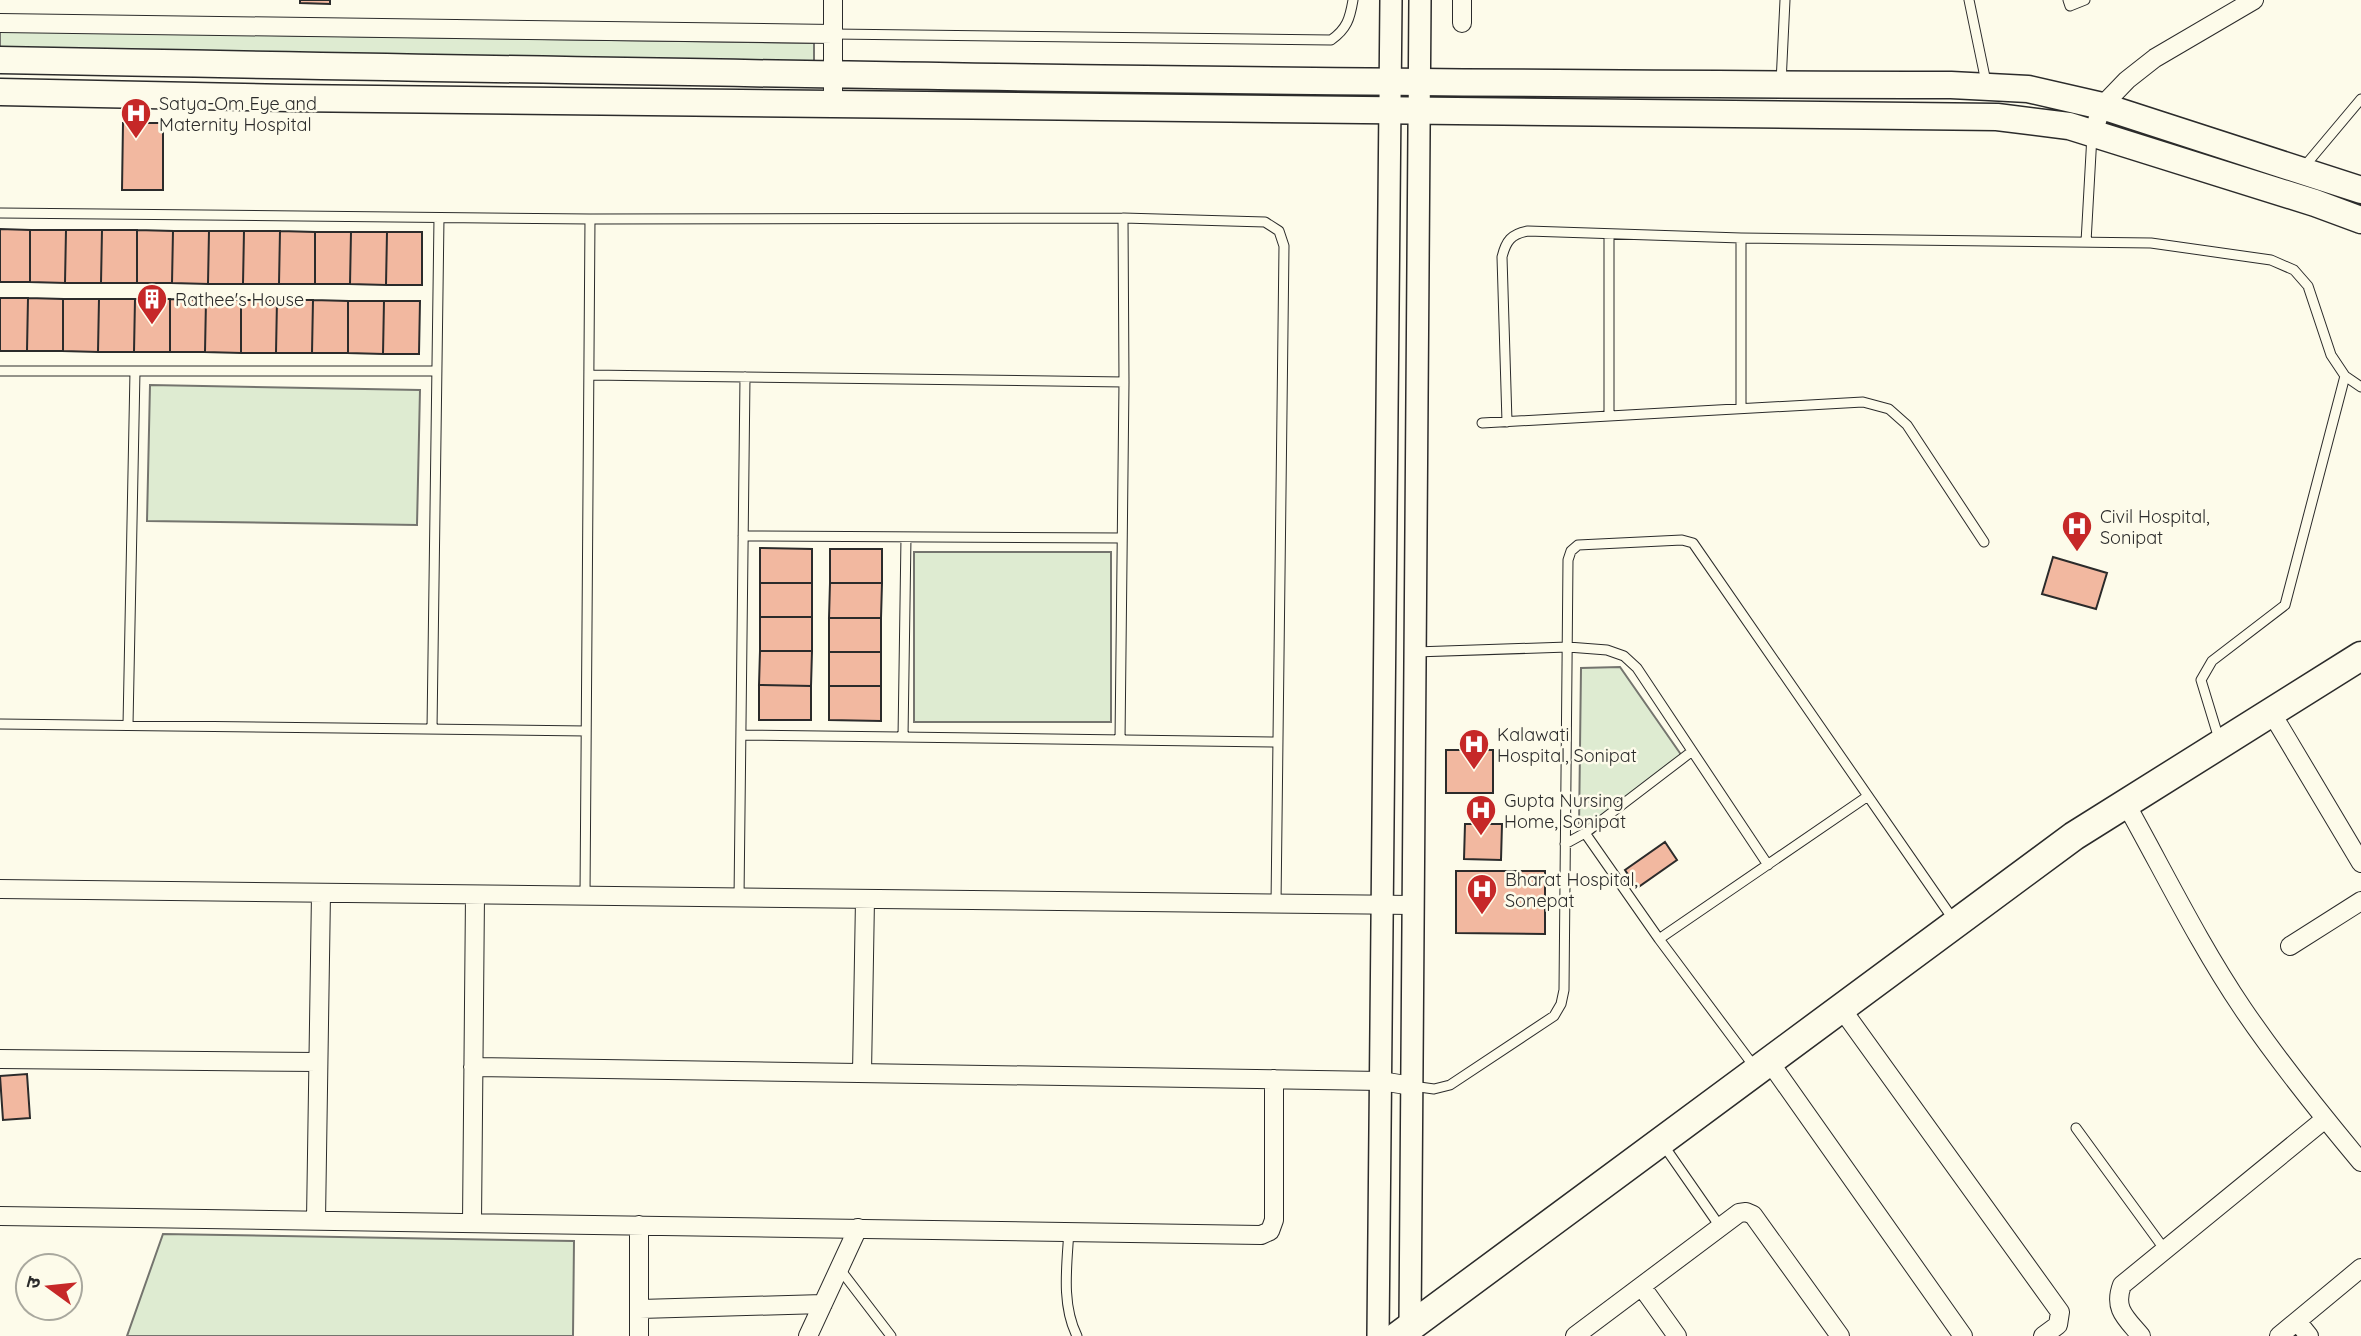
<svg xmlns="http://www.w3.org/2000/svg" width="2361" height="1336" viewBox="0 0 2361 1336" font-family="Quicksand,'Noto Sans Devanagari',sans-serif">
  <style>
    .green { fill: #deebd1; stroke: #74746e; stroke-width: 2 }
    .building { fill: #f2b8a0; stroke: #2b2b2b; stroke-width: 2 }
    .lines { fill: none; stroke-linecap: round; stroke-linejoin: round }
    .service-casing { stroke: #2b2b2b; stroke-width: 11 }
    .minor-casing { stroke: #2b2b2b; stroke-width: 20 }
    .tertiary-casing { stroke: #2b2b2b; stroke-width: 24 }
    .primary-casing { stroke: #2b2b2b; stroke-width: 29 }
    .trunk-casing { stroke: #2b2b2b; stroke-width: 31 }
    .service { stroke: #fdfbea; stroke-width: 9 }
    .minor { stroke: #fdfbea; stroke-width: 18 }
    .tertiary { stroke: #fdfbea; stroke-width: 21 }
    .primary { stroke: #fdfbea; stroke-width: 26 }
    .trunk { stroke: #fdfbea; stroke-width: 28 }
    .labels { text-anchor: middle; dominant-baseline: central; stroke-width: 5; stroke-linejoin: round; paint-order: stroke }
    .poi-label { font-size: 18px; fill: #2b2b2b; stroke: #fdfbea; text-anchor: start }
  </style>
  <rect width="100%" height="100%" fill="#fdfbea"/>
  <path class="green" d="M0,31l814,12v23l-814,-12z
    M150,385l270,5 -3,135 -270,-4z
    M914,552h197v170h-197z
    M1620,667l62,89 -89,77 -14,-5 2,-160z
    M163,1234l411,7 -1,95h-446z"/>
  <path class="building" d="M300,0h30v4l-30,-1z
    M123,123h40v67h-41z
    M0,229l30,1v52h-30z
    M30,230h36l-1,53 -35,-1z
    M66,230h36l-1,53h-36z
    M102,230h35v53h-36z
    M137,230l36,1 -1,52h-35z
    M173,231h36l-1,53 -36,-1z
    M209,231h35l-1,53h-35z
    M244,231h36l-1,53h-36z
    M280,231l35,1v52h-36z
    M315,232h36l-1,52h-35z
    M351,232h36l-1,53 -36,-1z
    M387,232h35v53h-36z
    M0,298h28l-1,53h-27z
    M28,298l35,1v52h-36z
    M63,299h36l-1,53 -35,-1z
    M99,299h36l-1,53h-36z
    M135,299h35v53h-36z
    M170,299l36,1 -1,52h-35z
    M206,300h35v53l-36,-1z
    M241,300h36l-1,53h-35z
    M277,300h36l-1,53h-36z
    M313,300l35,1v52h-36z
    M348,301h36l-1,53 -35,-1z
    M384,301h36l-1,53h-36z
    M760,548l52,1v34h-52z
    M830,549h52v34h-52z
    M2053,557l54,16 -11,36 -54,-15z
    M760,583h52v34h-52z
    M830,583h52l-1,35h-52z
    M760,617h52v34h-52z
    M829,618h52v34h-52z
    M760,651h52l-1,35 -52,-1z
    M829,652h52v34h-52z
    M759,685l52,1v34h-52z
    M829,686h52v35l-52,-1z
    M1446,750h47v43h-47z
    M1465,824h37l-1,36 -37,-1z
    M1665,842l12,18 -40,28 -12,-18z
    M1456,871h89v63l-89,-1z
    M27,1074l3,44 -27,2 -3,-44z"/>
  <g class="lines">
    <g class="service-casing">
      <path id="service" d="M1969,0l17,82
        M2068,0l2,6 15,-6
        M833,34l498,6c16,-11 19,-22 22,-40
        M1781,83l4,-83
        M2303,168l58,-69
        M0,213l590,6 533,-1 142,4 14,9 5,15 -8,658
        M1609,234v182
        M1741,238v170
        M2086,242l6,-107
        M0,371h437
        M589,375l535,7
        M1507,422l-5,-165c4,-16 9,-23 26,-26l213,7 410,5 120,17 23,10 14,16 23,69 14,21 16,11
        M1482,423l381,-21 26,7 18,16 77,117
        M743,536l379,2
        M1415,652l153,-5 39,3 17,6 13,12 131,197
        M0,724l586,7
        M128,725l7,-354
        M432,729l7,-511
        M741,735l537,7
        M903,737l3,-200
        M2219,739l-18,-59 11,-19 73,-56 60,-229
        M1120,740l4,-358 -1,-164
        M1585,833l106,-81
        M1565,844l20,-11 74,106 97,130
        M585,896l5,-677
        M739,898l6,-521
        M1659,939l209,-143
        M1412,1086l22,3 16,-4 104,-69 7,-12 3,-14 4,-430 3,-9 7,-6 104,-5 11,3 260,376
        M2076,1128l89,122
        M1662,1143l59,85
        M1069,1230c-2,35 -8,74 8,106
        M839,1268l52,68"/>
    </g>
    <g class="minor-casing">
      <path id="minor" d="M833,0v104
        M1462,0v23
        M0,23l833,11
        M2093,133l9,-27 25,-26 28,-22 99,-58
        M2271,712l90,151
        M2126,804c38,68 73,140 117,205 36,53 77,104 118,153
        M0,889l1413,16
        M2290,946l71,-45
        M1841,1008l219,304 -2,13 -15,11
        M0,1059l318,3
        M1769,1061l194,275
        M473,1067l908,14 31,5
        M862,1073l3,-174
        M0,1216l1261,19 9,-4 4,-11v-141
        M316,1220l5,-327
        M472,1222l3,-327
        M1642,1287l35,49
        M640,1309l183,-5
        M2297,1321l12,15
        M639,1336v-111
        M808,1336l50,-108
        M1575,1336l164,-123 7,-1 7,3 87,121
        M2141,1336c-15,-18 -28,-27 -19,-51l203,-166
        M2279,1336l82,-68"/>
    </g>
    <g class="tertiary-casing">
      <path id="tertiary" d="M1410,1327l10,-1327
        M1378,1336l13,-1336"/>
    </g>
    <g class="primary-casing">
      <path id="primary" d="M0,60c650,12 1300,24 1951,25l77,4 74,17 259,84
        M0,92l289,6 1708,19 72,9 246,77 46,17"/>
    </g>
    <g class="trunk-casing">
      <path id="trunk" d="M1398,1336l676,-500 287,-180"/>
    </g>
    <use href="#service" class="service"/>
    <use href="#minor" class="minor"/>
    <use href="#tertiary" class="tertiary"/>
    <use href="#primary" class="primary"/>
    <use href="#trunk" class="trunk"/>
  </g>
  <defs>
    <g id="hospital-pin" transform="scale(1.575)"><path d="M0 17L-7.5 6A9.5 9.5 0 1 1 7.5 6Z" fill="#c62828" stroke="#fdfbea"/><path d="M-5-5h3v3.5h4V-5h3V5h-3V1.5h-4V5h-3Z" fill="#fff"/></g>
    <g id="building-pin" transform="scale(1.575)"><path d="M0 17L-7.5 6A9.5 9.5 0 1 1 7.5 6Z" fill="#c62828" stroke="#fdfbea"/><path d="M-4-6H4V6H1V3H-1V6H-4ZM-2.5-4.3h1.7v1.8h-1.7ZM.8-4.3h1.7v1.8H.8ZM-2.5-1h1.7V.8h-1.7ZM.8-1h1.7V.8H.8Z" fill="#fff"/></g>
  </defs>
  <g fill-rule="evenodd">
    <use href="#hospital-pin" x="136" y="113"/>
    <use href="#building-pin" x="152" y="299"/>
    <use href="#hospital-pin" x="2077" y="526"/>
    <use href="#hospital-pin" x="1474" y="744"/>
    <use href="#hospital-pin" x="1481" y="810"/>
    <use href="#hospital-pin" x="1482" y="889"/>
  </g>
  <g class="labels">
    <g class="poi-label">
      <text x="159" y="103">Satya-Om Eye and<tspan x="159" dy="21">Maternity Hospital</tspan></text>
      <text x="175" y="299">Rathee's House</text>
      <text x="2100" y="516">Civil Hospital,<tspan x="2100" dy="21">Sonipat</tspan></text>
      <text x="1497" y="734">Kalawati<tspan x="1497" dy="21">Hospital, Sonipat</tspan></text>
      <text x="1504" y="800">Gupta Nursing<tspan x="1504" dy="21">Home, Sonipat</tspan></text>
      <text x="1505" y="879">Bharat Hospital,<tspan x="1505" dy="21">Sonepat</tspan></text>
    </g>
  </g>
  <g transform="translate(49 1287) rotate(285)"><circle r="33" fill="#fdfbea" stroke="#a9a89e" stroke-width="2"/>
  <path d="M0-5L12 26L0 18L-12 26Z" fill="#c62828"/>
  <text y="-10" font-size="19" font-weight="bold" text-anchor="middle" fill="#2b2b2b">उ</text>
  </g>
</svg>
